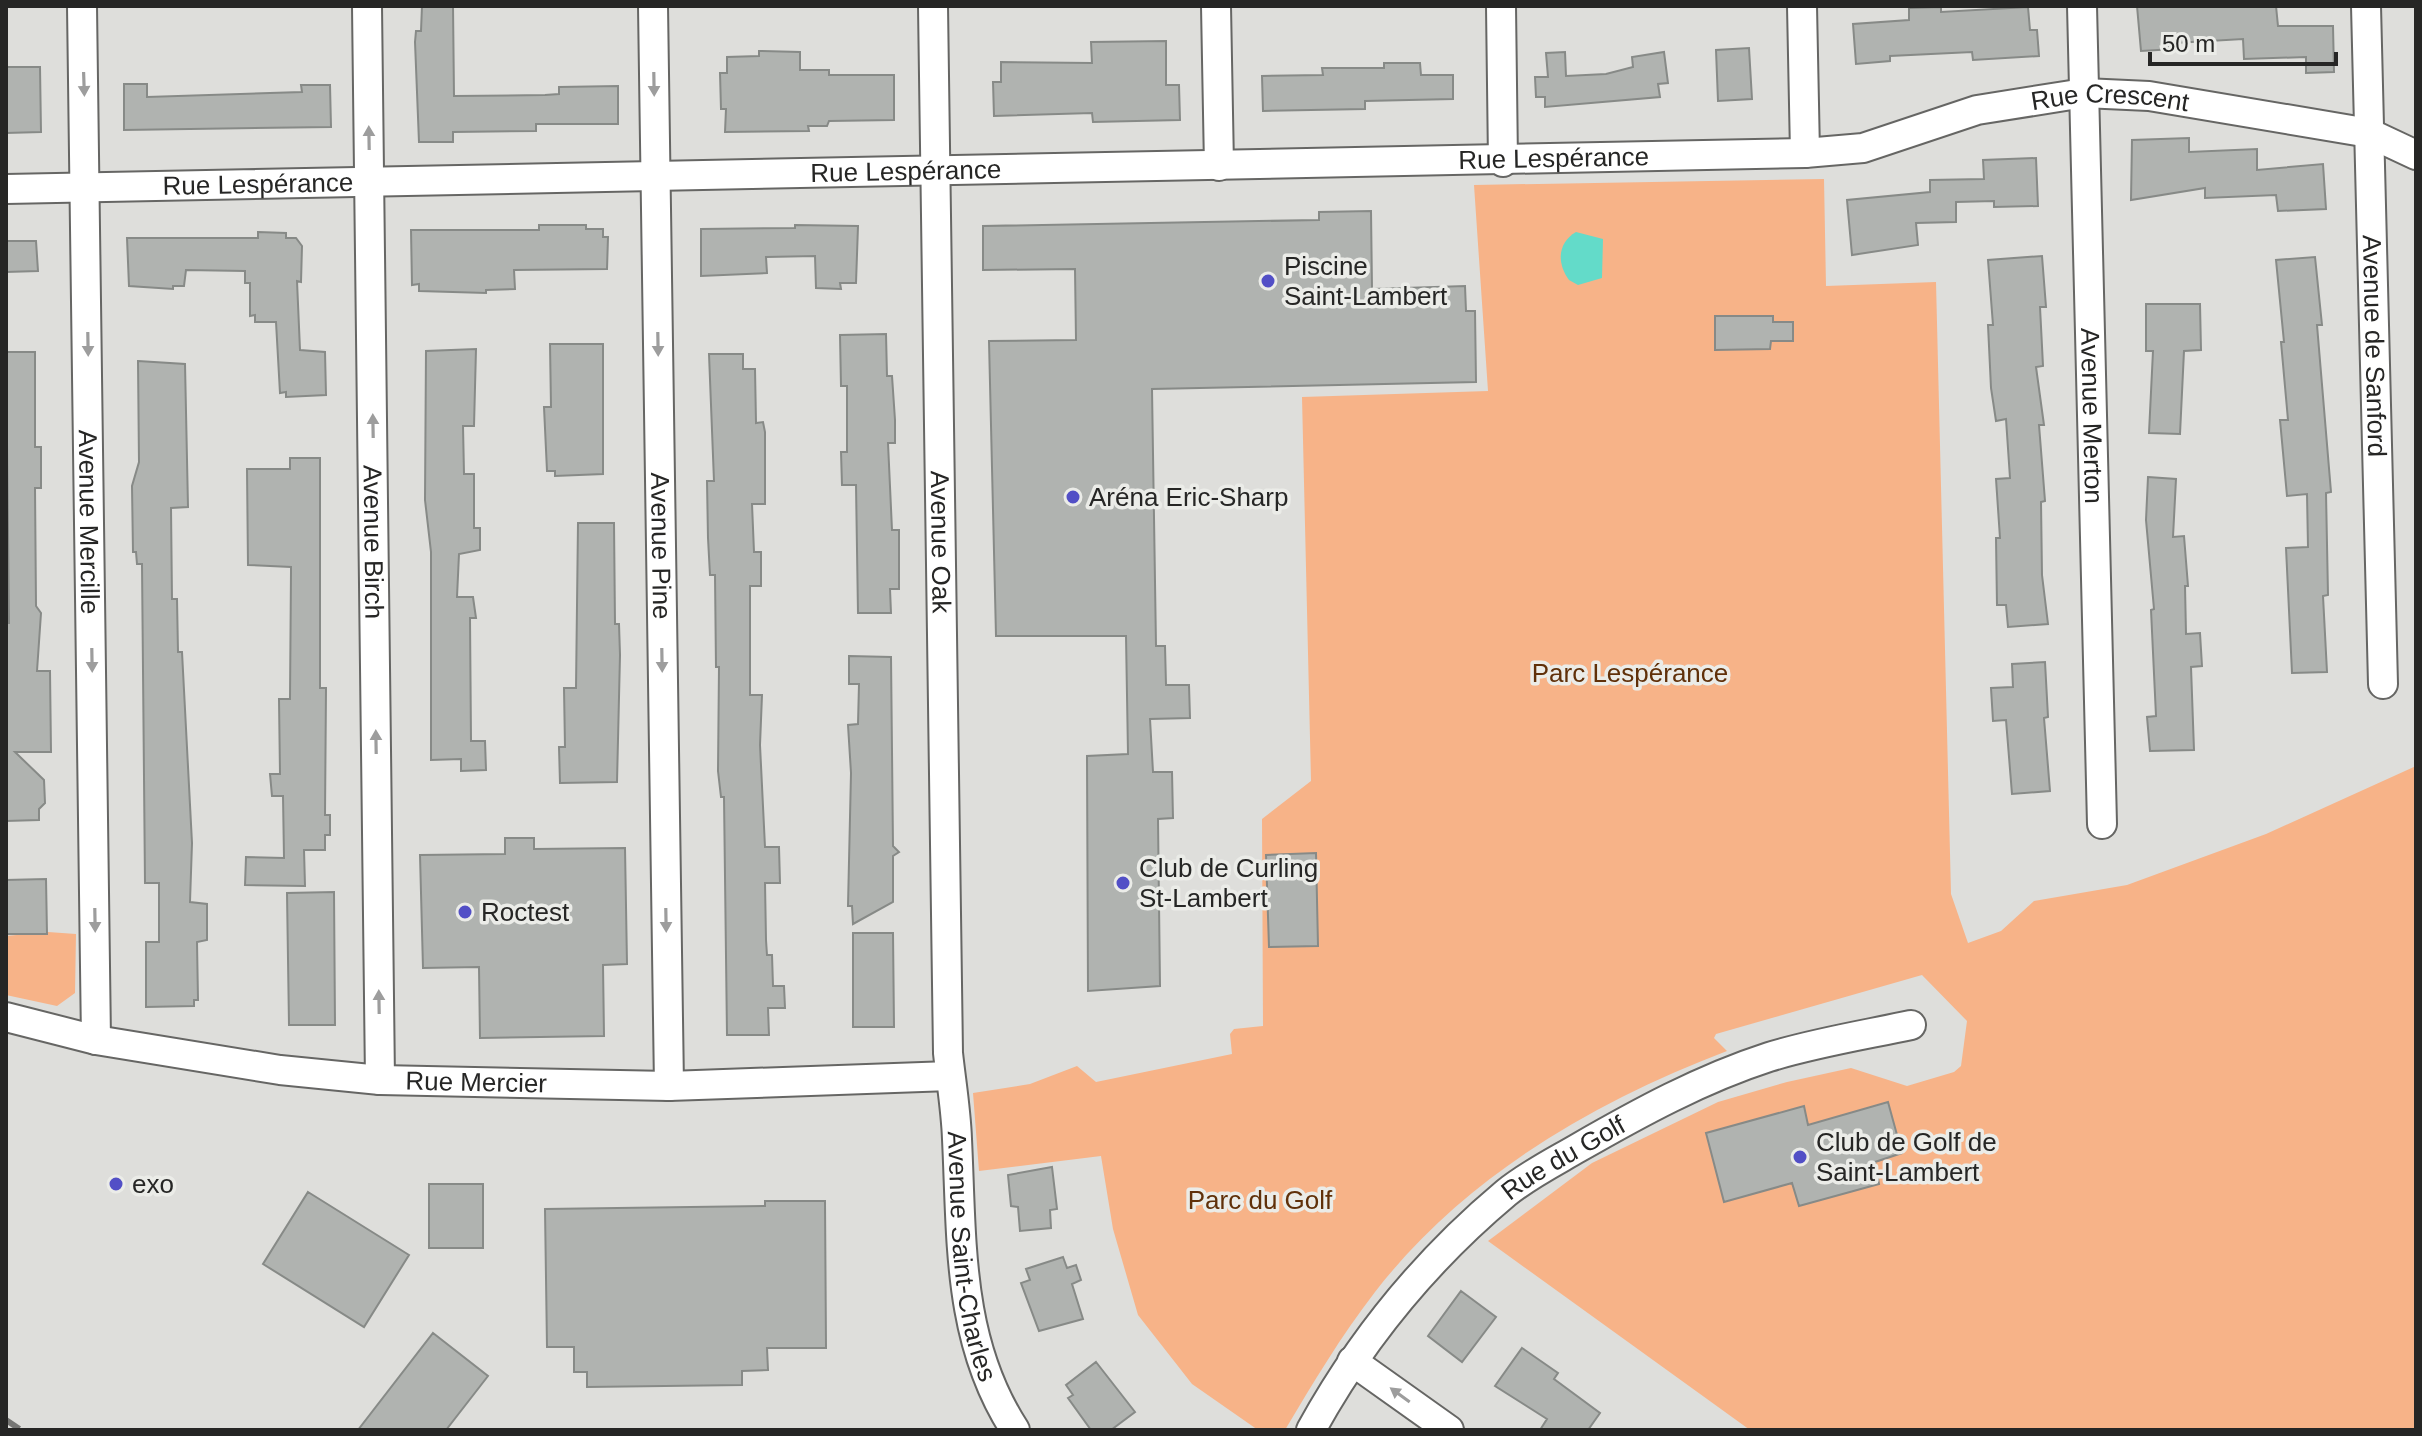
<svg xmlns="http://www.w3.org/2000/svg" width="2422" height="1436" viewBox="0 0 2422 1436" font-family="Helvetica,sans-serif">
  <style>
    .green { fill: #f7b388 }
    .water { fill: #63dbc9 }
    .building { fill: #b0b3b0; stroke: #878a87; stroke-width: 2 }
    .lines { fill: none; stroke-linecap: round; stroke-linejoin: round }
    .minor-casing { stroke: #666664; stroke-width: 32 }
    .minor { stroke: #fff; stroke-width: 28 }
    .rail { stroke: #767674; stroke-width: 6; stroke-dasharray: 16 8; stroke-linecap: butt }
    .oneway { fill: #9d9d9d }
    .poi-dot { fill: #524fc6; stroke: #ebece8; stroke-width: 3 }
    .labels { text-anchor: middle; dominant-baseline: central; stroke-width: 7; stroke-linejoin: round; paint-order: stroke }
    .street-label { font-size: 26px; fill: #262625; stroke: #ebece8 }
    .poi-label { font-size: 26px; fill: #262625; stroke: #ebece8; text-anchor: start }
    .park-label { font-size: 26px; fill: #603009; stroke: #ebece8 }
  </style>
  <rect width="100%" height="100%" fill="#dededb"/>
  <path class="green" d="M1824,179l2,107 110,-4 15,612 17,49 33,-12 33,-30 93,-16 139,-51 150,-68v664h-666l-262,-189 104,-78 126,-61 69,-20 64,-14 56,18 47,-14 7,-6 6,-45 -45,-46 -206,59 -2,4 13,13c-134,51 -263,126 -352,241 -34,44 -62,91 -90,138h-27l-66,-46 -54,-69 -25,-86 -12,-73 -122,15 -6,-78 57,-9 47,-18 19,16 136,-28 -2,-20 4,-5 29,-3 -1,-207 49,-38 -9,-384 186,-6 -14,-206z
    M48,932l28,2 -1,59 -18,13 -51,-11v-59z"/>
  <path class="water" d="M1576,232l27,7 -1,39 -24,7 -9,-5c-12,-16 -12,-37 7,-48z"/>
  <path class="building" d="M422,6h31l1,90 91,-1 14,-1v-7l59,-1v38h-82v7l-83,1v10h-34l-4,-100 1,-11h5z
    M2137,6h139l2,20h55l1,46 -28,1v-16l-62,2 -1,-20 -68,4v6l-34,2z
    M1941,7v5l87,-5 2,23h7l2,26 -66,4 -1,-8 -82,4v5l-34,3 -3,-40 56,-4v-12z
    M1166,41v44h13l1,35 -87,2 -1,-9 -98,3 -1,-34h8v-20l91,1 -1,-21z
    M1749,48l3,51 -34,2 -2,-51z
    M759,51l41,1v18h29v5h65v45l-65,1 -2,5h-19l1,5 -84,1 1,-23h-5l-1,-36h7v-16l32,-1z
    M1565,52l1,24 40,-2 27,-7 -1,-10 32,-5 4,31 -10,1 2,13 -115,10v-10h-9l-1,-20h13l-2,-24z
    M1384,63h36l1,12h32v24l-88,2v8l-102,2 -1,-35 61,-1 -1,-7h62z
    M6,67h34l1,65 -35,1z
    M124,84h23v13l155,-5 -1,-7h29l1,42 -207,3z
    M2189,138v14l68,-3v21l66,-6 3,45 -48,2 -2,-16 -71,3v-10l-74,12 1,-60z
    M2036,158l2,48 -44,1v-6l-38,1v20l-40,1 2,22 -66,10 -5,-55 83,-8v-12l54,-1 -1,-19z
    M1371,211l1,78 93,-3 1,25h9l1,71 -324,7 4,257h9l1,39h23l1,33 -40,1 3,53h19l1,46 -15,1 2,167 -72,5 -1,-235 41,-2 -2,-118h-130l-7,-295 87,-1 -1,-71 -92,1v-44l336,-6v-8z
    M539,225h47v4h17v8h5l-1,32 -93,1 1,19 -29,1v3l-67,-2v-7l-7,1 -1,-55h128z
    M795,225l63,1 -2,57h-16l1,6 -25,-1 -1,-32 -49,1 1,16 -66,3v-47l94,-1z
    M258,232l28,1v5h10l6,8 -1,36 -4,-1 3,69 25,2 1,43 -40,2v-5l-6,1 -4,-71h-21v-7l-5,1v-33h-5v-12l-59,-1 -2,16h-11v3l-44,-3 -2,-48h131z
    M6,241h30l2,30 -32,1z
    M2042,256l4,51h-6l3,59 -7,1 8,58h-5l6,76 -4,1 1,73 6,49 -40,3 -2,-22h-9l-1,-67h4l-4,-59 14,-1 -4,-59 -10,2 -5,-33 -3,-63h5l-5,-65z
    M2315,257l7,68h-5l14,167 -5,1 2,102 -5,1 4,76 -35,1 -6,-125 22,-1 -1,-53 -20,2 -7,-76h8l-7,-78h3l-8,-82z
    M2146,304h54l1,46 -17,1 -4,83 -31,-1 4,-82h-7z
    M1715,316h58v6h20v19h-22l-1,8 -55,1z
    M886,334l1,42h5l3,44v23h-7l4,87h7v59h-9l1,24h-33l-2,-128h-14l-1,-33h6v-66h-6l-1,-51z
    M550,344h53v130l-48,2v-5h-8l-3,-64h7z
    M476,349l-2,77h-11l1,48h10v54h6v22l-21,4 -2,43h16l3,21h-6l1,123h14l1,29 -25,1v-12l-30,1v-208l-6,-52 1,-149z
    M6,352h29v95h6v41h-6l1,118 5,7 -4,58h13l1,81h-36l29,28 1,23 -6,6v11l-33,1v-198h3z
    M709,354h34v15h12l1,54 7,-1 2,10v72h-13l2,48h7v34h-11v109h12l-2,50 5,102h14l1,36h-15l1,57 1,15h5l1,31h11l1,22h-17l1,27h-42l-3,-238h-3l-3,-26 1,-104h-3l-1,-92h-5l-2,-37 -1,-57h7z
    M138,361l47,3 3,143 -17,1 1,91h5l1,53h4l10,191 -2,59 17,2v36l-10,2 1,58h-4v6l-48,1v-65h13v-59h-14l-3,-319h-5l-1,-12h-3l-1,-66 7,-24z
    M290,458h30v230h6l-1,127h5v20h-5v15h-21l1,36 -60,-1 1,-28 38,1 -1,-62h-11l-2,-22h10l-1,-75h11l1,-128v-4l-43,-2 -1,-96h43z
    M2148,477l28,2 -3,58 11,-1 4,50h-3l1,48 14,-1 2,33 -11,1 3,83 -44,1 -3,-34 9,-1 -5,-106 3,-1 -8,-89z
    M578,523h36l1,101h4l1,31 -3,127 -57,1 -1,-36h6l-1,-59h12z
    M849,656l42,1 2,189 6,6 -6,4v46l-40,22 -1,-18h-4l3,-133 -3,-48 10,-1 1,-40h-10z
    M2045,662l3,55 -4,1 6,73 -38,3 -6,-74 -13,1 -2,-33 22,-1 -1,-23z
    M505,838h29v11l91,-1 2,116 -24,1 1,71 -124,2 -1,-71 -56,1 -3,-113 85,-1z
    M1316,853l2,93 -49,1 -3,-92z
    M46,879l1,55h-41v-54z
    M334,892l1,133h-46l-2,-132z
    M853,933h40l1,94h-41z
    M1888,1102l14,51 -27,9 4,22 -80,22 -7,-23 -68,19 -18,-69 98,-27 4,19z
    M1052,1167l5,42 -7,1 1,18 -31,3 -2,-24 -7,-1 -3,-31z
    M429,1184h54v64h-54z
    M308,1192l101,63 -45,72 -101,-63z
    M765,1201h60l1,147h-59l1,22 -26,1v14l-155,2v-15h-13v-25h-27l-2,-138 220,-3z
    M1063,1257l4,11 9,-3 5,15 -9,4 11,35 -44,12 -18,-48 9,-3 -4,-11z
    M1461,1291l35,26 -34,45 -34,-26z
    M433,1333l55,43 -42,54h-88z
    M1522,1348l36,25 -4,6 46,34 -12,17h-48l7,-11 -52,-33z
    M1096,1362l39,50 -24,18h-20l-23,-32 5,-3 -7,-10z"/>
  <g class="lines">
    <g class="minor-casing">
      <g id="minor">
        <path id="s1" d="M82,6l14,1034"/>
        <path id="s2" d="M367,6l13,1074"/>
        <path id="s3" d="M653,6l16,1080"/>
        <path id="s4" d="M933,6l15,1047c3,28 8,57 9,86 5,102 0,202 58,291"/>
        <path d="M1216,6l3,160"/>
        <path d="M1501,6l2,156"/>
        <path d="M1802,6l3,147"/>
        <path id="s5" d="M2082,6l20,818"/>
        <path id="s6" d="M2366,6l17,678"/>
        <path id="s7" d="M6,189l1799,-36 58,-5 114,-38 107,-17 65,3 220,37 47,22"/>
        <path id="s8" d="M6,1017l90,23 184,30 100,10 289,6 281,-10"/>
        <path d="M1352,1361l97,69"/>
        <path id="s9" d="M1311,1430c50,-91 115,-170 195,-237 22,-18 48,-31 72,-45 61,-35 123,-69 191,-91 45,-14 95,-22 142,-32"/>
      </g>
    </g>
    <use href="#minor" class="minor"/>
    <path class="rail" d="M6,1420l15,10"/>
  </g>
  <defs><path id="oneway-solid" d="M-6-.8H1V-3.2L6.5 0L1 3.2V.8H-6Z" transform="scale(2)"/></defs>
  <g class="oneway">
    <use href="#oneway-solid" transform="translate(84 84) rotate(88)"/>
    <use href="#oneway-solid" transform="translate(654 84) rotate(89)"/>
    <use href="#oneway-solid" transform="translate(369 138) rotate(-91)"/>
    <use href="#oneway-solid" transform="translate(88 344) rotate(89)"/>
    <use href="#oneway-solid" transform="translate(658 344) rotate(89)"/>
    <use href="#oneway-solid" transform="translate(373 426) rotate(-91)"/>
    <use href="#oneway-solid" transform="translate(92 660) rotate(89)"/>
    <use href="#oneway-solid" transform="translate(662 660) rotate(89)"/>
    <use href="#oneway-solid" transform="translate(376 742) rotate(-91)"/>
    <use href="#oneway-solid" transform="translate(95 920) rotate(89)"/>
    <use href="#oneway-solid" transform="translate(666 920) rotate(89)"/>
    <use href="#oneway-solid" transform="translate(379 1002) rotate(-91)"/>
    <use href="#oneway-solid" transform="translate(1400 1395) rotate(-144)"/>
  </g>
  <g class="poi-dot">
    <circle cx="1268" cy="281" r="8"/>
    <circle cx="1073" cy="497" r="8"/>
    <circle cx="1123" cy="883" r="8"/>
    <circle cx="465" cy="912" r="8"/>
    <circle cx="1800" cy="1157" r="8"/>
    <circle cx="116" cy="1184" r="8"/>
  </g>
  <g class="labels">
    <g class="street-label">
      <text stroke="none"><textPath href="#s7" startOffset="2112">Rue Crescent</textPath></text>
      <text stroke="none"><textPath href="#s7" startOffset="1548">Rue Lespérance</textPath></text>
      <text stroke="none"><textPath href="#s7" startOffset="900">Rue Lespérance</textPath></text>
      <text stroke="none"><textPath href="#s7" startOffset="252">Rue Lespérance</textPath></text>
      <text stroke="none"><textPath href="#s6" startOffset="340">Avenue de Sanford</textPath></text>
      <text stroke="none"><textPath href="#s5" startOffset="410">Avenue Merton</textPath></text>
      <text stroke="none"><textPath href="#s1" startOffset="516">Avenue Mercille</textPath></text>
      <text stroke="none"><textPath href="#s4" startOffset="536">Avenue Oak</textPath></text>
      <text stroke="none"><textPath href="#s2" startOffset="536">Avenue Birch</textPath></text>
      <text stroke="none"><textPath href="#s3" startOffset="540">Avenue Pine</textPath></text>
      <text stroke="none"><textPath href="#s8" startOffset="476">Rue Mercier</textPath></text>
      <text stroke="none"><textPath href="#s9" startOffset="376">Rue du Golf</textPath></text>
      <text stroke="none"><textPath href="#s4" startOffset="1252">Avenue Saint-Charles</textPath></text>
    </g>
    <g class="poi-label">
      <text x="1284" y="266">Piscine<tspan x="1284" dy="30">Saint-Lambert</tspan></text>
      <text x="1089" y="497">Aréna Eric-Sharp</text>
      <text x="1139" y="868">Club de Curling<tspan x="1139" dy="30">St-Lambert</tspan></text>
      <text x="481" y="912">Roctest</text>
      <text x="1816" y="1142">Club de Golf de<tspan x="1816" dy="30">Saint-Lambert</tspan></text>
      <text x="132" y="1184">exo</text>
    </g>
    <g class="park-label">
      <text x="1630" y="673">Parc Lespérance</text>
      <text x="1260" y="1200">Parc du Golf</text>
    </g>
  </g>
  <rect width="2422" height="1436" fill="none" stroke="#262625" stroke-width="16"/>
  <path d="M2150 52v12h186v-12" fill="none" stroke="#262625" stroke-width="4"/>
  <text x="2162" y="52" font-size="24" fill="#262625" stroke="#ebece8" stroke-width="6" paint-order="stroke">50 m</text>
</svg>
